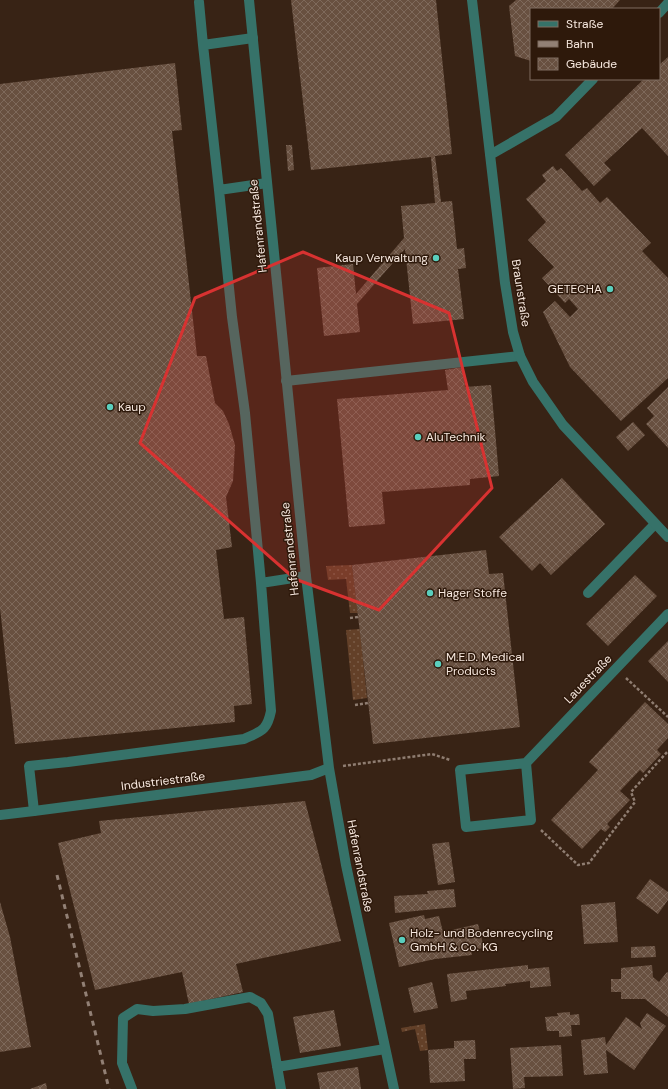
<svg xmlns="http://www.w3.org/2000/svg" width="668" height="1089" viewBox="0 0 668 1089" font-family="'DM Sans',sans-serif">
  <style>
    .grass { fill: url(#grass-dots) }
    .building { fill: url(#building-cross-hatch) }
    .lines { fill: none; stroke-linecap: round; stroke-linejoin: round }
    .path { stroke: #8f7d71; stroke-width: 2.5; stroke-dasharray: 3 2; stroke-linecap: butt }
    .service { stroke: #367269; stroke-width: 10 }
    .minor { stroke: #367269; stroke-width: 10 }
    .rail { stroke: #928075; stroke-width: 3; stroke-dasharray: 5 5; stroke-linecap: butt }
    .marked { fill: #d83231; fill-opacity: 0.2; stroke: #d83231; stroke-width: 3; stroke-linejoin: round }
    .poi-dot { fill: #5acebd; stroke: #2e190b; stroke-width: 1.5 }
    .labels { text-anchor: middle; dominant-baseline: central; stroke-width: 3; stroke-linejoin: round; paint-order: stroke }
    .street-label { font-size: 12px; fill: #f7e8df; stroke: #2e190b }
    .poi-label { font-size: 12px; fill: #f7e8df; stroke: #2e190b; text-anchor: start }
  </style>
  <defs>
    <pattern id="grass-dots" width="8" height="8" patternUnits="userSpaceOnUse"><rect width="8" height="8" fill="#634028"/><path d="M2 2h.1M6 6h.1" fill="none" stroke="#7a5c47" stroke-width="1.8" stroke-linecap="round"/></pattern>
    <pattern id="building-cross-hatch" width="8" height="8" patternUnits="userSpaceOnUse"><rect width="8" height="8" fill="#685040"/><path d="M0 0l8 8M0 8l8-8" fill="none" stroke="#7e695b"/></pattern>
  </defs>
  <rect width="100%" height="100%" fill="#382315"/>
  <path class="grass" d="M352,565l6,48h-8l-4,-34 -18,1 -2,-14z
    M360,629l7,69 -14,2 -7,-70z
    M425,1024l3,26 -8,1 -5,-22 -13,3 -1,-4z"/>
  <path class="building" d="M291,0h145l16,154 -17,2 6,46 11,-1 5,48 7,-1 2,20 -8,1 6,50 -51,5 -8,-75 -48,55 3,28 -36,4 -7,-68 36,-4 3,30 48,-56 -3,-32 34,-3 -4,-46 -120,13z
    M516,0h104l-8,9h-81v52l-16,-5 -6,-50z
    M668,57v99l-26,-28 -38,35 7,7 -17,16 -29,-31 79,-76h15v-14z
    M175,63l7,67 -10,1 25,225h9l9,47 8,8 6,13 6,21 -2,36 -7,16 6,50 -16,3 8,69 20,-2 8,87 -18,2 1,16 -220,22 -15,-136v-524z
    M286,145h6l2,25 -6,1z
    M553,166l4,5 4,-3 21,23 5,-3 13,15 7,-6 44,46 -9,8 26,27v100l-47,43 -51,-54 -27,-55 12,-11 15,16 8,-8 -9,-10 -4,4 -23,-25 12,-11 -26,-27 18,-18 -20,-23 20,-18 -4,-6z
    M463,367l2,20 26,-2 8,91 -29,3v6l-88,7 3,32 -36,3 -12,-128 111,-9 -3,-20z
    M668,387v61l-22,-24 8,-8 -7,-8z
    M633,422l12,13 -17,16 -12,-14z
    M562,478l43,46 -54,51 -11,-12 -8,8 -33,-34z
    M486,550l3,24 14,-1 17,154 -147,17 -21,-179z
    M635,575l22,21 -49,50 -22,-22z
    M668,641v41l-20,-21z
    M645,702l23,22v14l-11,12 4,4 -18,19 -3,-3 -20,21 10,9 -23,24 3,3 -5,5 -4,-3 -19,20 -31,-29 47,-50 -9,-8z
    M305,801l36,140 -105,23 7,28 -54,12 -7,-32 -87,18 -37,-147 43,-10 -2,-12z
    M449,842l6,40 -17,3 -6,-41z
    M650,879l18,13v8l-10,14 -22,-16z
    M454,889l2,18 -61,6 -1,-17 34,-2 -1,-3z
    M0,902l10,35 21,110 -31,5z
    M615,902l3,40 -34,2 -3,-39z
    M424,915l1,4 14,-3 4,16 35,-8 6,24 -13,2 1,5 -37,4 -36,8 -10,-44z
    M655,946l1,11 -25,1v-11z
    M528,965v4l21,-2 2,19 -21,2v-7l-25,3 1,2 -40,5 1,8 -16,3 -4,-28z
    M652,965l1,12 6,5 8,-10 1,1v44l-23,-18h-24v-7h-10v-13h10v-11z
    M432,982l6,26 -24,5 -6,-25z
    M334,1010l7,36 -41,7 -7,-36z
    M570,1012v3l9,-1 1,11h-9l1,11 -13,1v-6h-12l-2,-14 13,-1 -1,-3z
    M647,1013l19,13 -32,44 -28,-20 2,23 -24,2 -3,-35 24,-3 1,8 20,-28 16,12 -2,-6z
    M475,1040l1,19h-12l1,22 -35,2 -2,-33 26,-2v-7z
    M561,1045l2,31 -39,1 1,11 -12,1 -3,-41z
    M358,1067l3,22h-41l-3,-16z
    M46,1083l1,6h-17z"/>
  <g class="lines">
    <path class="path" d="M350,618l8,-1
      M626,678l42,39
      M355,705l13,-2
      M343,766l89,-12 18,6
      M541,830l37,35 11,-2 46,-61 -4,-10 37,-41"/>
    <path class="service" d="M199,2l4,43 50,-7
      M203,45l16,145 48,-7
      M219,190l13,127 13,96 16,170 45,-7
      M286,381l234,-25
      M588,593l67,-69
      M34,811l-5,-45 39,-4 176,-23c17,-8 23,-8 27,-28l-10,-128
      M277,1067l108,-18
      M132,1089l-10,-26 1,-45 14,-9 16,2 32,-2 65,-12 11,6 7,11 13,75"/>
    <path class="minor" d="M249,0l57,576 23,192 17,97 48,224
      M472,0l33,283 8,49 7,24 13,26 30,43 105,112
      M659,13l9,-10
      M490,155l66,-38 37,-38
      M526,763l5,57 -65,7 -6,-57 66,-7 142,-149
      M0,815l34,-4 277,-36 18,-7"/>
    <path class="rail" d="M57,875l52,214"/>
  </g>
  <path class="marked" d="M303,252l146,61 43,175 -113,122 -84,-31 -155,-136 55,-145z"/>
  <g class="poi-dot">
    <circle cx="436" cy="258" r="4"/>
    <circle cx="610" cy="289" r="4"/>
    <circle cx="110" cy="407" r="4"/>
    <circle cx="418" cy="437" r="4"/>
    <circle cx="430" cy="593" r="4"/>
    <circle cx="438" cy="664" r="4"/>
    <circle cx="402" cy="940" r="4"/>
  </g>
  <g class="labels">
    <g class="street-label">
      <text transform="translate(258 226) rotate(-96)">Hafenrandstraße</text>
      <text transform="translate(521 293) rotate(81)">Braunstraße</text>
      <text transform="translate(290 549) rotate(-96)">Hafenrandstraße</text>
      <text transform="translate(588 679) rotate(-46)">Lauestraße</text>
      <text transform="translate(163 781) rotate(-7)">Industriestraße</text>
      <text transform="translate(360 866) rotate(79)">Hafenrandstraße</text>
    </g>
    <g class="poi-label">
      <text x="428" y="258" text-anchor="end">Kaup Verwaltung</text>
      <text x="602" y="289" text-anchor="end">GETECHA</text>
      <text x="118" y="407">Kaup</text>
      <text x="426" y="437">AluTechnik</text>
      <text x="438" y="593">Hager Stoffe</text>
      <text x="446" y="657">M.E.D. Medical<tspan x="446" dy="14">Products</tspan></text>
      <text x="410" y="933">Holz- und Bodenrecycling<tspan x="410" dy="14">GmbH &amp; Co. KG</tspan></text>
    </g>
  </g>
  <rect x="530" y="8" width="130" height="72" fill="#2e190b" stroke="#7e6c60"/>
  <rect x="538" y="21" width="20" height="6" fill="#367269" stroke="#7e6c60"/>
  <text x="566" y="28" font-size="12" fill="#f7e8df">Straße</text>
  <rect x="538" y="41" width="20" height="6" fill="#928075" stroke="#7e6c60"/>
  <text x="566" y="48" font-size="12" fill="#f7e8df">Bahn</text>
  <rect x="538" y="58" width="20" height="12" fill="url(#building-cross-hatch)" stroke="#7e6c60"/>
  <text x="566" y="68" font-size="12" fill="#f7e8df">Gebäude</text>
</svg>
